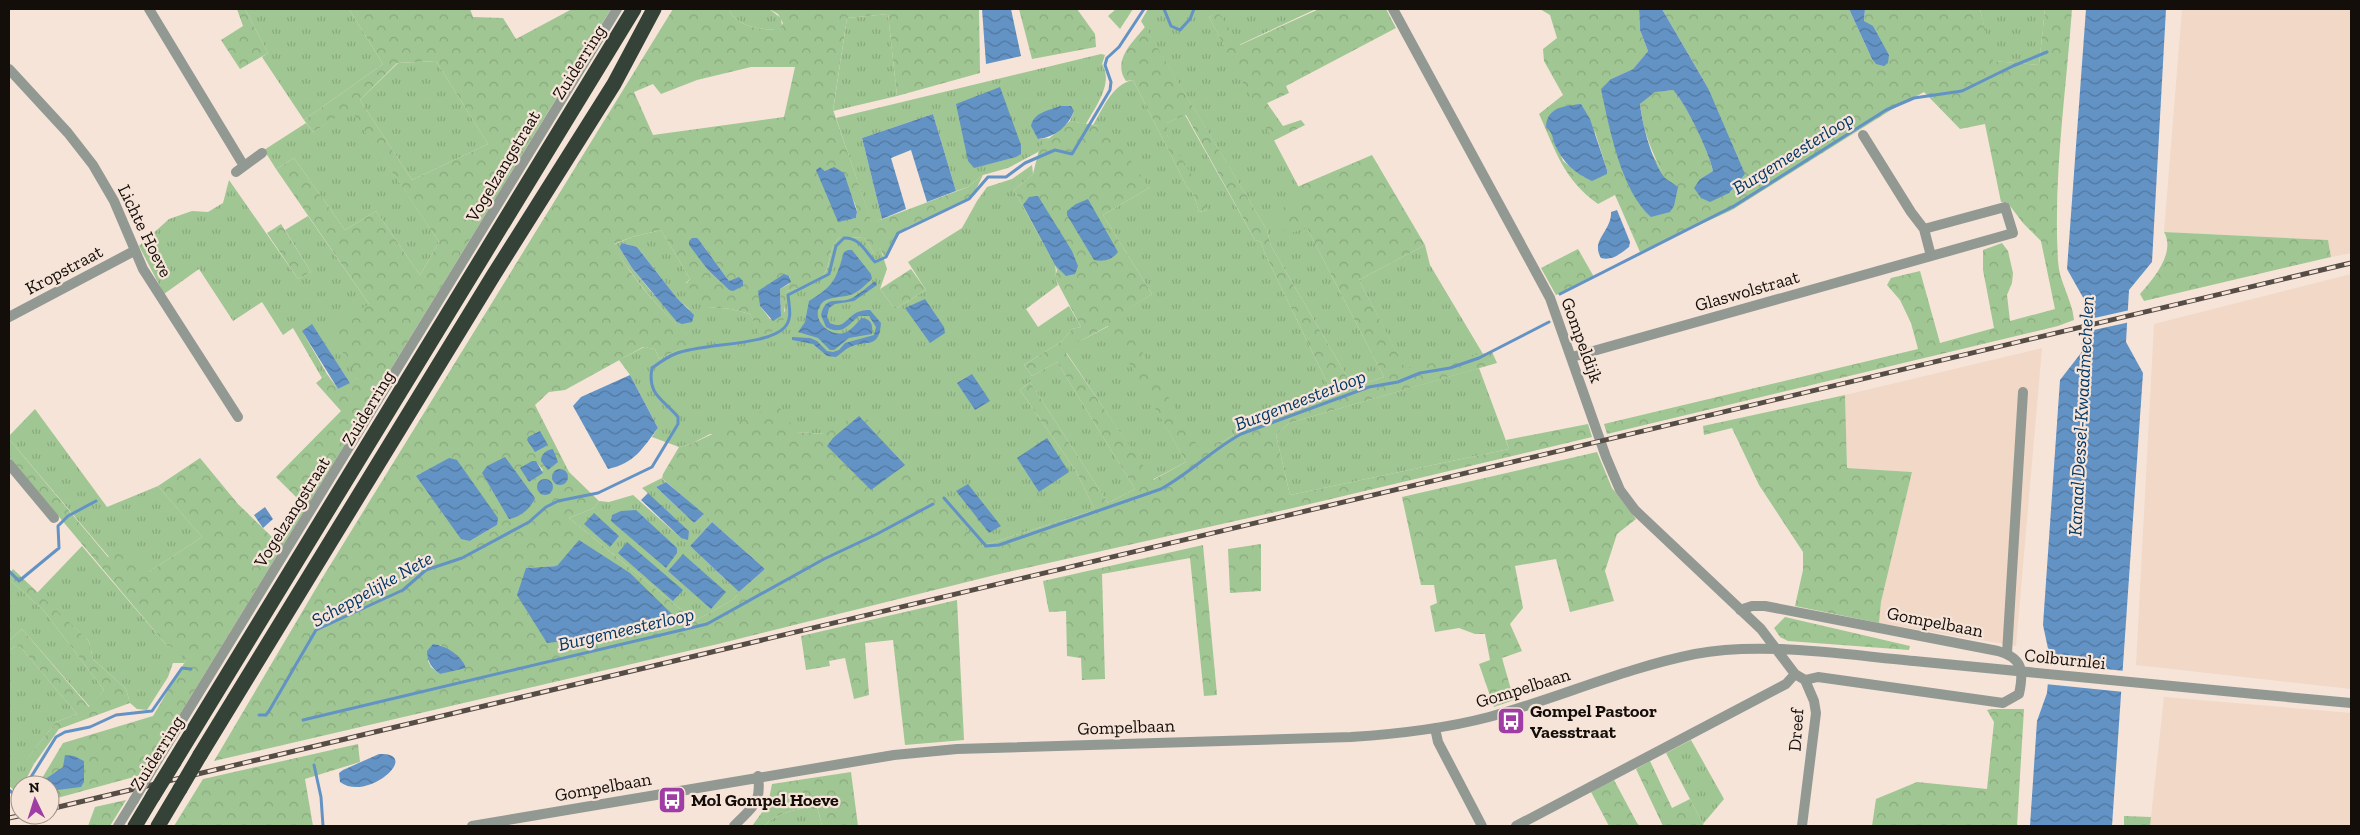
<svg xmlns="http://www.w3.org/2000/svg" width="2360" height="835" viewBox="0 0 2360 835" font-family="'Zilla Slab',serif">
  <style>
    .built { fill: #f1d8c7 }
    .grass { fill: url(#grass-tufts); fill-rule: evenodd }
    .forest { fill: url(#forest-crowns); fill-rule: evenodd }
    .water { fill: url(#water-waves) }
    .pier { fill: #f6e4d8 }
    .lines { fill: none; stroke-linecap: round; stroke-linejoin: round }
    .stream { stroke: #6393c5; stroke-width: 3 }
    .minor { stroke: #929993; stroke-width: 10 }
    .highway { stroke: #344237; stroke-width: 15 }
    .rail-casing { stroke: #564d46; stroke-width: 5 }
    .rail { stroke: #f6e4d8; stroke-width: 3; stroke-dasharray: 9; stroke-linecap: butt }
    .minor-bridge { stroke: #929993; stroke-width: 10 }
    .highway-bridge { stroke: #344237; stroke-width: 15 }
    .labels { text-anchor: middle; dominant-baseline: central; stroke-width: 4.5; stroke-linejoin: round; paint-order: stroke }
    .street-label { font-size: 18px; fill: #140e0a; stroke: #f6e4d8 }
    .poi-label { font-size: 18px; font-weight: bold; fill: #140e0a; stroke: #f6e4d8; text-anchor: start }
    .water-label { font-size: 19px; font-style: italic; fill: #003867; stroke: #f6e4d8 }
  </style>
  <defs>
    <pattern id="grass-tufts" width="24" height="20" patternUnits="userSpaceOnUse" patternTransform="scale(1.25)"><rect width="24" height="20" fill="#a0c693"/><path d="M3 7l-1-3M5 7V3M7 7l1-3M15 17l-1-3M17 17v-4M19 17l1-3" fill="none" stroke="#89a97d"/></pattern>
    <pattern id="forest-crowns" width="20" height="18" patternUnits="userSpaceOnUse" patternTransform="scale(1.25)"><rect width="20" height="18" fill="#a0c693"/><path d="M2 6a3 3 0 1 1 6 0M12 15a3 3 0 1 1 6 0" fill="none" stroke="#89a97d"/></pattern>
    <pattern id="water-waves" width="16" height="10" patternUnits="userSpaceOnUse" patternTransform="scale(1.25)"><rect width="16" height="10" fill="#6393c5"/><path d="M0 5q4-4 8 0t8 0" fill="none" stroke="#50769e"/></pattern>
  </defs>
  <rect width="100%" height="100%" fill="#f6e4d8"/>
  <path class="built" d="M2182,9h169v244l-20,4 -3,-17 -164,-8z
    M2351,274v415l-215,-24 18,-341z
    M2042,348l-26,298 -137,-23 2,-21 31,-130 -65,-4 -2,-73z
    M2164,697l187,16v113h-201z"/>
  <path class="grass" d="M245,9h104l34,55 -79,56 -42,-63 6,-4z
    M729,9h40l12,9 1,9 -3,3c-18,-1 -42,-2 -50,-21z
    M1116,9h17l-13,20 -12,-13z
    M1148,9h168l-77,36 -21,-32 -9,4 96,182 2,29 77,149 -31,10 -82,-141 -4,-16 -126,-209z
    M1980,9h65l-6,56 -47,-4z
    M888,14l9,82 -64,15 14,-93z
    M1101,54l4,1 -3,9c12,19 -7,43 -16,60l-16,-3 4,-10 -36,28 11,-1 -11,14 -30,16 -25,7 -15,12 -12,4 -23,-77 -71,24 20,81 -10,5 -36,-106z
    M436,61l52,83 -76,36 -52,-80 38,-37z
    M1133,80l54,107 7,8 5,17 8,-2 -40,-75v-12l18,-8 70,125 6,2 4,12 67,139 -70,22 -38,26 -27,6 -78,-133 33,-20 -49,-79 46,-27 -50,-62 -6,-1c10,-16 19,-41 40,-45z
    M350,108l89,134 -19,33 -44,-64 -31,19 -51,-72 -18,11 -12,-19 42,-27 7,9z
    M1032,165l1,9 -19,16 41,75c2,7 -1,13 3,20l-32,24 12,18 31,-21 12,21 -9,2 -10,12 -38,24 8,11 25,-14 78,127 -27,14 -78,-121 -10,8 56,81 19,39 -114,36 -156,-112 -28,-2 -87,2 -19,10 -12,3 -27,-10 6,-9 -28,-53 -11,-15 25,-13 11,2 4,10 35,-17c-30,-28 -60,-61 -81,-97l19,-8 29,-7 29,49 -4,4 22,24 23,2 19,5 10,21 25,-24 -2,-11 4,-9c9,-3 25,-5 33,-12 13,-11 6,-29 20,-42l25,1 9,16 3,1 3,-8 7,22 -7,20 15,20 31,-19 -18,-28 54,-34 15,-27 10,-14 25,-8zM622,243l15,4 40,51 13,12 -37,-16 -21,-26 -13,-21z
    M229,180l69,99 13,-7 -26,-42 23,-14 61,88 -11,74 -8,5 -38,-58 -10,6 25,43 -5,4 -29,-50 -10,7 -21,-33 -29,19 -34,-52 -35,25 -25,-48 30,-27 23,-8 16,1 15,-9z
    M1425,245l5,20 53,89 -78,15 -46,-89z
    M1109,326l77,136 -34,18 -86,-128 14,-11z
    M1479,368l30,81 -219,46 -14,-60 13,-12z
    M35,409l72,98 51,-21 44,51 -53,35 -40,-15 -100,-118v-3z
    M662,478l4,4 -10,5 38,36 10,-9 8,8 -22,24 49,46 -5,7 -39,22 -126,-103 25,-10 5,-7 10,1 24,-7 48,43 8,-7 -47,-43z
    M82,546l86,101 6,-7 -21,-22 70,-56 16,18 -55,83h-11l-5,14 -21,33 -10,-1 -7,-6 -4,-14 -33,-30 -4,-18 -52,-48z
    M9,579l35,32 60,79 -14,17 -68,-78 -13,12z
    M18,644l59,70 -21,8 -28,36 6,6 -11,21 -8,6 -6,-5v-135z
    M1691,740l33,59 -21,25 -37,-71z
    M817,806l5,20h-58c12,-14 35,-17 53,-20z"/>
  <path class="forest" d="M237,9h8l23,44 -28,16 -19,-29 22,-14z
    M349,9h121l3,8 30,1 13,21 56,-30h39l-464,759 -6,7 -91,25v-15h-12l25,-42 90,-27 33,-56 -16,-15 -2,2 -159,-190v-18l99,118 22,-10 19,25 53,-35 -44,-51 42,-28 38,46 36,35 29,-35 -27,-27 65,-66 -25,-28 11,-9 11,15 20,-11 -29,-49 40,-25 -93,-135 18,-11 51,72 31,-19 44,64 19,-33 -89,-133 -37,23 -9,-12 79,-56zM436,61l52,83 -76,36 -52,-80 37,-37z
    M673,9h56c8,19 32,20 50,21l4,-7 -5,-9 -9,-5h210l1,64 -83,23 -9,-82 -41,4 -14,92 39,113 96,-36 15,-12 -9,18 -7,7 -60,27 -7,6 -16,24 -4,-9 -3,8 -3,-2 -9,-16 -25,-1c-14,13 -7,30 -20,42 -7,7 -24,9 -33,12 -4,11 -2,21 -4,33l-10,7 -13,5 -10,-22 -19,-5 -24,-2 -21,-23 4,-5 -29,-49 -29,7 -18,7c14,32 54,74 81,98l-36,17 -4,-10 -12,-2 -78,43 -16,2 -14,13 34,67 30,29 -5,7 -25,10 126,103 39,-22 5,-7 26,-23 -103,-91 1,-4 16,-27 12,-3 86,-40 20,28 28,2 36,-22 120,134 114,-36 -19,-39 -56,-81 10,-8 78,121 27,-14 -78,-127 -25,14 -8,-11 38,-24 10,-12 9,-2 -26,-49 2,-8 -2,-5 -41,-75 19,-16 7,-28 30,-25 29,5h9l41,62 -46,27 49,79 -32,20 77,132 27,-5 38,-26 70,-22 -67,-139 -4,-12 -6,-2 -69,-125 -19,8v12l36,58 4,17 -8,2 -5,-17 -7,-8 -54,-107 -7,1c-14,-20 6,-38 19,-54l122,203 4,16 82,141 31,-10 -77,-149 -19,6 -12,-14 10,-16 18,-5 -7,-12 75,-32 53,90 -66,35 46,88 87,-16 5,11 -208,60 -13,12 14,60 219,-46 -3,-9 82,-16 4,13 -299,71 -298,67 -277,69 -504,117 107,-181zM751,67h44l-11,50 -131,18 -19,-43 19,-8 8,10 36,-14zM820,167c13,11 42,31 36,51l-18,3zM699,240l30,41h4l3,-3 -7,12 -21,-20zM790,276l-1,8 -9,5 1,27 -11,3 -10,-13zM1108,326l78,136 -33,18 -87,-127 14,-12zM537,463l6,7 -14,12 -8,-14zM419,473l78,52 -27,16zM557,566l67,59 -42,14 -56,-71zM440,645l19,12 1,11 -20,6 -9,-7 -3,-6z
    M1019,9h58l18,25 1,13 -64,12z
    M1319,9h67l10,19 -110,58 3,7 -22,10 16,23 18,-6 4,5 -32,16 -64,-124 9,-5 22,33z
    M1540,9h99l1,21 8,21 -15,18 -22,10 54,98c-13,-24 -22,-46 -25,-73l15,-13 18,-1c16,18 34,57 40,81l-13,8 29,14 -21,-105 -46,-79h187l23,50 17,-4 -25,-34 1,-12h115l13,52 46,4 6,-56h27c-6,84 -19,168 -14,252 1,21 14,38 16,59l-16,6 -451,108 -3,-10 314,-75 -7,-26 -11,-23 -13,-15 4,-7 29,-7 20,72 54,-15 -11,-58v-20l19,-7 6,8 5,22 -1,10 -5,12 3,26 45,-12 -14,-68 -18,-18 -16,-21h-6l-16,-78 -25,5 -36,-37 -33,18 -159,100 -92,42 -25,-57 -17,9c-35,-25 -42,-53 -59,-90l24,-19 -19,-34 -1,-12 14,-11 -7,-23zM1552,132h43l12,38 -23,7 -21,-16z
    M281,224l30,48 -13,7 -31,-46z
    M2164,232l164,8 3,17 -187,44 -4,-7c13,-15 36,-41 24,-62z
    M1578,249l16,28 -38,18 -15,-27z
    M911,269l15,21 -31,19 -15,-20z
    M1845,395l2,73 65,4 -31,130 -2,21 -84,-17 8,-36v-18l-44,-67 -27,-57 -28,7 -1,-9z
    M1597,452l15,36 24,31 -19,15 -12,37 9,30 -44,11 -14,-53 -41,7 8,42 -13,16 12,27 -20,7 12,42 -20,7 -15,-43 11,-4 -5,-26h-10l-16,-6 -24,4 -5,-26 7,-3 -3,-18h-13l-19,-88z
    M1261,544v47l-31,2 -2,-44z
    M1203,545l14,150 -13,1 -14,-138 -88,16 3,105 -23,1 -1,-22 -14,-2 -1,-45 -17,1 -6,-31z
    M13,569l76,72 4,18 33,30 4,14 -71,26 -25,35 -7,-5 29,-37 21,-8 -59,-70 -9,7v-10l13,-12 67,78 15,-17 -60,-79 -35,-32v-5z
    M957,600l7,140 -59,5 -12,-105 -28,3 4,52 -15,4 -9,-41 -16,3 1,5 -24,4 -5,-34z
    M1785,617l125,29 -1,4 -121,-9 -8,-4 -6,-9z
    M1991,709h33l-7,117h-145l4,-27 41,-17 70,7 7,-67 -7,-12z
    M358,744l2,18 -55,17 8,47h-139l29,-47z
    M1650,761l22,47 18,-9 14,27h-41l-27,-57z
    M851,772l7,54h-36l-5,-20c-18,3 -41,6 -53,20h-12l16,-22 4,-20z
    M1614,780l23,43 3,3h-31l-18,-34z
    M126,800l-16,26h-22l7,-19z
    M2124,816l27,1 -1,9h-26z"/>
  <path class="water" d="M982,9h29l10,47 -35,8z
    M1639,9h23l46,79 37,86 -16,19 -19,9 -9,-4 -7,-10 6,-9 13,-8c-5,-21 -26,-66 -40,-81l-18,2 -15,12c2,19 12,59 25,74 4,3 9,6 13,9l-4,19 -4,6 -19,5c-30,-26 -42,-90 -50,-128l10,-10 22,-10 15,-18 -8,-21z
    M1849,9h16l-1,12 9,5 16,29 -1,8 -4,3 -8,-2 -4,-5z
    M2086,9h80l-14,253 -23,28 -3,52 17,31 -31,453h-82l7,-105 10,-28 3,-35 -7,-33 17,-245 21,-27 4,-52 -18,-32z
    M1000,87l21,58v9l-5,3 -42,11 -6,-7 -12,-57z
    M1581,104l9,15 17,51v4l-15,7c-18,-8 -29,-19 -37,-36 -3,-8 -2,-12 -9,-18 1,-20 18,-21 35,-23z
    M1060,106h11l3,5c-6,16 -19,26 -36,28l-7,-13c3,-14 17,-15 29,-20z
    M933,114l23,77 -29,11 -16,-52 -20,8 15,51 -24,10 -20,-81z
    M820,167l5,4 9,-4 10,6 13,39 -1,6 -18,4 -22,-52z
    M1038,196l34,55 6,15 -3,8 -9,2 -11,-11 -32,-60 6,-8z
    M1088,199l30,53c-6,8 -14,10 -24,8l-27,-45v-4l9,-7z
    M1617,210l13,32 -1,5c-9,7 -17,14 -28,11 -11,-18 11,-27 10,-46z
    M692,238h5l2,2 30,41 10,-4 4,4v5l-10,5 -4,-1 -21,-20 -19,-25v-4z
    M622,243l15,4 40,51 17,17 -2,7 -10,2 -5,-2 -45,-54 -13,-21z
    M848,250h4l19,24 1,5c-6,5 -14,14 -22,16 -9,3 -23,1 -29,9 -11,15 8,33 23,29 7,-2 12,-10 18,-15 10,1 11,8 10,16l-23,4 -15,12h-4l-12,-12 -20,-6 7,-10 4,-21c25,-15 27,-22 35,-49z
    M784,274l5,2 2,6 -11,7 1,27 -8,5 -13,-15 -2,-15z
    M875,281l2,4 -23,16 -19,3 -6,4 -2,9 3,6c18,9 16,-14 40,-13l11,13c-2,27 -14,16 -31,24 -5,2 -9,7 -14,10l-9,-1 -14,-12 -21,-4v-3l18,1 7,3 10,10 6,1 6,-2 6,-7 29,-8 2,-8 -7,-11h-10c-11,9 -17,20 -33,11l-5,-12c5,-22 18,-10 31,-17 8,-4 16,-12 23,-17z
    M925,299l19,28 1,6 -15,10 -25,-35z
    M312,324l38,59 -12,6 -36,-58z
    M972,374l18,27 -15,9 -18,-27z
    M630,375l28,53c-16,21 -23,35 -50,41l-35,-63 8,-9z
    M859,416l46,49 -34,25 -44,-44 6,-8z
    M540,431l8,14 -13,7 -8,-12 1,-3z
    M1047,438l22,34 -30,20 -22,-34z
    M553,449l5,13 -10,8 -7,-9c0,-7 5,-11 12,-12z
    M505,457l30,41c-4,10 -14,19 -26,21l-27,-46 5,-7z
    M449,458l8,2 41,58 -1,7 -27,16 -9,-2 -45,-63z
    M532,461h4l7,12 -14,9 -9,-14z
    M552 477a8 8 0 1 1 16 0a8 8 0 1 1-16 0Z
    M537 487a8 8 0 1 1 16 0a8 8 0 1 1-16 0Z
    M666,482l38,32 -10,9 -38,-36z
    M968,484l33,42 -12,7 -33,-42z
    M648,493l41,38 -1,9 -7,-2 -40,-38z
    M265,507l8,12 -10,9 -9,-13z
    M636,510l41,38v5l-11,15 -55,-47 1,-6 9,-4z
    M594,513l25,23 -9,11 -26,-23z
    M712,522l53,47 -26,23 -49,-46z
    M579,540l51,33 42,41 -48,11 -42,14 -35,4 -30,-48 9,-27 31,-2z
    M627,542l56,48 -10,11 -55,-48z
    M683,554l43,38 -15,17 -43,-38z
    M433,644c14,2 28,11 33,24l-26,6c-9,-7 -12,-11 -13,-23z
    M379,754c44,-2 -11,49 -39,28l-1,-9 4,-3z
    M65,755l9,1 10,5v21l-3,5 -31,4v-6h-6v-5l19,-13z"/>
  <path class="pier" d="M2130,310v12l-50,11 1,-12z
    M2047,663l78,8 -1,21 -79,-8z"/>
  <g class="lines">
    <path class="stream" d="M1164,9l7,17 9,4 10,-11 4,-10
      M1560,294l174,-88 152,-96 28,-12 48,-7 51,-25 34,-14
      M944,498l42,48 13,-1 162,-56c29,-16 51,-39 80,-55l128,-47 29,-5 22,-9 30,-5 29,-10 70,-36
      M9,571l10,10 40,-33 -1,-22 10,-10 28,-15
      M259,715h7l3,-4 47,-81 87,-40 23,-20 36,-12 67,-36 17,-15 12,-6 40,-8 54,-26 26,-43v-7c-15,-18 -31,-22 -26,-49 7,-5 15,-11 23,-14 27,-11 91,-8 109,-26 9,-9 5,-22 4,-33l41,-21 7,-28 8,-8c15,-1 21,13 31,24l11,-5 12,-24 71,-34 19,-22h18l19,-14 30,-13 17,4 38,-64 1,-8 -6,-17 2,-7 12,-11 25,-38
      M303,720l404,-96 117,-65 53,-25 56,-30
      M314,765l7,32 2,29
      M26,785l30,-48 9,-5 25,-5 26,-12 36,-4 30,-43 9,1
      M9,790l5,4 6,-1"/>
    <path class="minor" d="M149,9l95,157
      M1393,9l157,289 56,159 14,33 15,20 126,119 34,45 10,6 9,21 2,12 -14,113
      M9,69l59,64 25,32 21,36 29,68 95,148
      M1863,135l48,77 13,17 7,27
      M236,172l26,-19
      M9,317l125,-66
      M1572,357l441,-124 -8,-26 -81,22
      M9,464l45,54
      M1740,610l12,-4h13l233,45c25,7 26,20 21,43l-16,9 -185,-26 -13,3
      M2007,653l16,-261
      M2255,694l96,9
      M1435,728l3,14 44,84
      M154,766l463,-757
      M118,826l16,-26
      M472,826l422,-71 63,-6 394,-12c47,-3 92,-8 138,-20 69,-19 136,-49 206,-63 67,-13 151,1 219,7
      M734,826c18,-19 28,-22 24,-50
      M1516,826l270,-142 9,-10"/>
    <path class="highway" d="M200,755l293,-479 121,-192 40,-75
      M174,762l460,-753
      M135,826l18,-30
      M158,826l22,-37"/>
    <g class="rail-casing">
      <path id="rail" d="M50,809l2301,-546
        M9,818l14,-3"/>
    </g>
    <use href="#rail" class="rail"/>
    <path class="minor-bridge" d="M1914,661l341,33
      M134,800l20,-34"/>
    <path class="highway-bridge" d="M180,789l20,-34
      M153,796l21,-34"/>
  </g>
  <defs>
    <g id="bus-square" transform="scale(1.4375)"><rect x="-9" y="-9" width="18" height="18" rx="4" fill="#9f3da4" stroke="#f6e4d8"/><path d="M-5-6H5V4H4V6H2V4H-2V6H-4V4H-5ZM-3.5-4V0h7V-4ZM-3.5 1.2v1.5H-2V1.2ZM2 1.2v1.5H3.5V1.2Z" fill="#fff"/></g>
  </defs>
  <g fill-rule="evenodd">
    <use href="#bus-square" x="1511" y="721"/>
    <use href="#bus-square" x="672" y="800"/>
  </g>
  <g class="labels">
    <g class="street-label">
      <text transform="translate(579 62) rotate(-58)">Zuiderring</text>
      <text transform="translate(503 166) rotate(-59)">Vogelzangstraat</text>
      <text transform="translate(145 231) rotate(64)">Lichte Hoeve</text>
      <text transform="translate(64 270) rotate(-28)">Kropstraat</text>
      <text transform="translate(1747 291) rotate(-16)">Glaswolstraat</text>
      <text transform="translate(1582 340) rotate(70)">Gompeldijk</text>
      <text transform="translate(368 408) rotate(-59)">Zuiderring</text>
      <text transform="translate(292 512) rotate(-58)">Vogelzangstraat</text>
      <text transform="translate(1935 622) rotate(11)">Gompelbaan</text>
      <text transform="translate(2065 659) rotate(6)">Colburnlei</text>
      <text transform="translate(1523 688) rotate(-17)">Gompelbaan</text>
      <text transform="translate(1126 727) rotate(-2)">Gompelbaan</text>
      <text transform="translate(1796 730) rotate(-86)">Dreef</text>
      <text transform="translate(157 753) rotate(-58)">Zuiderring</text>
      <text transform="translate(603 787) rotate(-10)">Gompelbaan</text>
    </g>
    <g class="poi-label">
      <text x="1530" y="711">Gompel Pastoor<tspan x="1530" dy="21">Vaesstraat</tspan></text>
      <text x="691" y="800">Mol Gompel Hoeve</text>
    </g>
    <g class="water-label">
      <text transform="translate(1793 153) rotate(-32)">Burgemeesterloop</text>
      <text transform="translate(1300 400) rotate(-21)">Burgemeesterloop</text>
      <text transform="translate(2081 416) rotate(-87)">Kanaal Dessel-Kwaadmechelen</text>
      <text transform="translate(372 589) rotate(-29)">Scheppelijke Nete</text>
      <text transform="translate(626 629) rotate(-13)">Burgemeesterloop</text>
    </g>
  </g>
  <rect width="2360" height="835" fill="none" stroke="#140e0a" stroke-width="20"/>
  <g transform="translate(35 800) rotate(356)"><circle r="24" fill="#f6e4d8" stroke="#9c8e86"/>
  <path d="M0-4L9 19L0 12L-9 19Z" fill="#9f3da4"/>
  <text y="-8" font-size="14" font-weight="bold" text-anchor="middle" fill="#140e0a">N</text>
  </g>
</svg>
